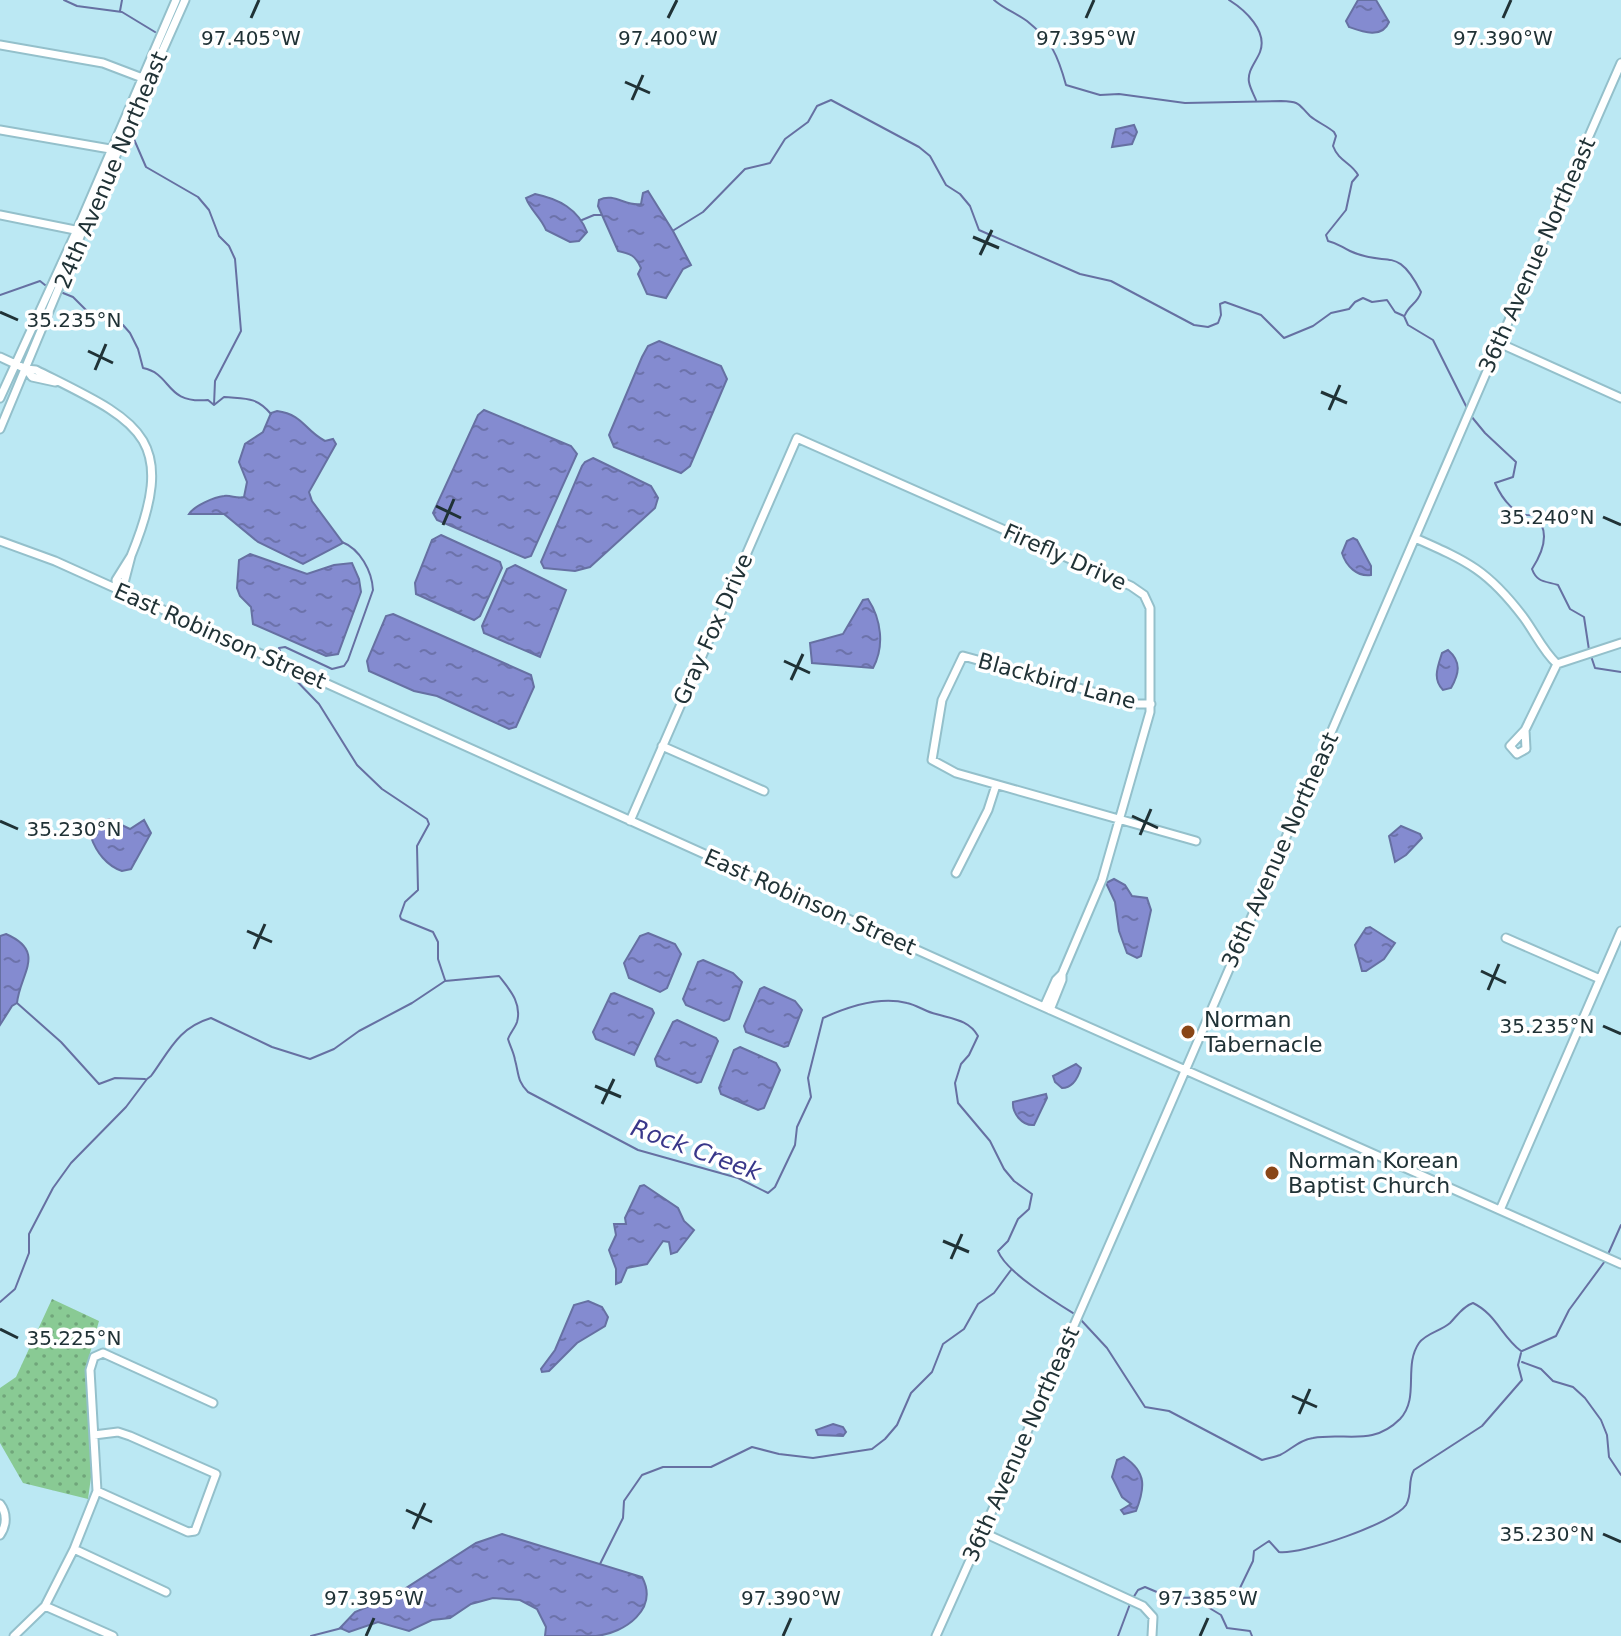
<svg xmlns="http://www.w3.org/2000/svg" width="1621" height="1636" viewBox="0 0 1621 1636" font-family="'DejaVu Sans',sans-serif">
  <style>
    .grass { fill: url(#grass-dots) }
    .water { fill: url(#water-ripples); stroke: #6670a2; stroke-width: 2 }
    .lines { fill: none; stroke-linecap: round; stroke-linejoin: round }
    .stream { stroke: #6670a2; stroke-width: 2 }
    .minor-casing { stroke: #94c0cb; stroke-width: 11 }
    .minor { stroke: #fff; stroke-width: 7 }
    .ticks { fill: none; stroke: #203236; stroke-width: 3 }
    .poi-dot { fill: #894617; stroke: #fff; stroke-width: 3 }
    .labels { text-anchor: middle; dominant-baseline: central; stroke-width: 7; stroke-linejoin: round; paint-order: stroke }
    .street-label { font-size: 22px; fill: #203236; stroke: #fff }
    .poi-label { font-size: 22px; fill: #203236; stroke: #fff; text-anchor: start }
    .water-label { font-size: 24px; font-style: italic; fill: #39378a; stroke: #fff }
    .ticks-label { font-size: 20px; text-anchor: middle; fill: #203236; stroke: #fff; stroke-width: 7; stroke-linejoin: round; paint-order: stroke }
  </style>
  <defs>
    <pattern id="grass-dots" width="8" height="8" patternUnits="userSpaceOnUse" patternTransform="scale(2)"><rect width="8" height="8" fill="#89ca94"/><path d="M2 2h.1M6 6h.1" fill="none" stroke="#70a57a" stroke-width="1.8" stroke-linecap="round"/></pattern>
    <pattern id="water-ripples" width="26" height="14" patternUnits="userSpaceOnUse" patternTransform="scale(2)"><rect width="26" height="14" fill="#848bd0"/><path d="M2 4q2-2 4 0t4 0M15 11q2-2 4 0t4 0" fill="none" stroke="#6c72aa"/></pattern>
  </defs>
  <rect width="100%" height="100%" fill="#bbe8f3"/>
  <path class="grass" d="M52,1299l47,22 -14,50 7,99 -4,29 -65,-16 -23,-40v-55l16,-11z"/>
  <path class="water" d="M1358,0h18l13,22c-7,17 -26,10 -40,5l-3,-6z
    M1134,125l3,7 -5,12 -20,3 4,-18z
    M648,191l25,40 18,34 -8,4 -17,29 -19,-4 -9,-20 3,-6c-6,-13 -10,-14 -23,-17l-20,-45 1,-6c15,-8 27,7 42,4l2,-11z
    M535,194c24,5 43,15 52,38l-8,9 -9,1 -24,-12c-5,-13 -16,-20 -20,-32z
    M659,341l62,25 6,13 -37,87 -9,7 -67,-26 -5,-12 33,-78 6,-11z
    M484,410l87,36 6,8 -46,102 -6,2 -88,-38 -4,-7 45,-98z
    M277,411c27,4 26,18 48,30l8,-2 3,5 -27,48 3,9 31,42 -40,21 -45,-22 -34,-28h-35c5,-8 25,-17 35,-18 7,-1 13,3 20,1l3,-15 -8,-20 6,-18 18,-12 8,-19z
    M593,458l58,28 7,12 -3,10 -65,59 -15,4 -31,-3 -3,-6 41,-96 3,-4z
    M441,535l59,27 2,6 -22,48 -6,4 -58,-26 -1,-11 17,-43z
    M1353,538l4,2 14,26v9c-14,2 -25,-9 -29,-22l5,-12z
    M250,554l57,20 27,-9 18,-2 7,16 2,13 -23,62 -12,2 -73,-32 -2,-17 -11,-11 -3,-8 2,-28z
    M515,565l51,25 -26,67 -56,-24 -2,-7 25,-57z
    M868,599c13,20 17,47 5,69l-61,-5 -2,-20 33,-9 20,-34z
    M393,614l138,61 3,12 -18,40 -7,2 -72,-33 -23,-5 -45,-20 -2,-10 19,-45z
    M1448,650c14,12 11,24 3,38l-8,2c-11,-11 -5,-24 -1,-37z
    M109,819l21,10 14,-9 7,13 -20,36 -9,2c-15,-5 -26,-19 -31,-34l9,-14z
    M1401,826l19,8 2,4 -16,17 -11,7 -6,-26z
    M1114,879l11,6 7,11 15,2 4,12 -10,46 -4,2 -10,-5 -8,-22 -4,-29 -9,-19z
    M1370,927l25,16 -11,16 -18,12h-4l-7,-26 11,-17z
    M648,933l27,11 6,10 -14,34 -7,4 -31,-14 -5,-15 16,-27z
    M6,934c41,18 14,39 11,69l-5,3 -12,19v-89z
    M703,960l30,13 9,9 -13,37 -5,2 -38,-16 -3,-6 15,-37z
    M764,987l31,14 7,9 -14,36 -4,1 -38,-15 -2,-6 16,-37z
    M614,993l38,16 2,4 -20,42 -38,-16 -3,-7 18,-38z
    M677,1020l39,18 2,3 -17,41 -4,1 -40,-17 -2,-7 18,-37z
    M740,1047l36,16 4,7 -16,38 -6,2 -37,-16 -2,-6 15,-38z
    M1076,1064l5,4c-3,10 -9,20 -19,20l-7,-6 -2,-6z
    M1046,1094l1,4 -13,27c-12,1 -22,-12 -21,-23z
    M644,1185l34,23 6,13 10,9 -17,22 -6,2 -2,-12 -6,-1 -16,23 -20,4 -6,14 -5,2v-15l-7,-19 7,-15 -2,-11h12l-1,-6 15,-32z
    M588,1301l14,6 6,10 -3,9 -28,17 -28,28 -7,1 -1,-3 14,-19 19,-45z
    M833,1424l10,3 3,5 -3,4 -25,-1 -2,-5z
    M1124,1457c23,15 21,31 12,54l-12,3 -3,-4 10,-6 -9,-7 -10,-20 5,-17z
    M502,1534l140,43c17,32 -17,56 -46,59 -16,0 -34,0 -51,0l1,-9 -9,-18 -17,-9 -27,-2 -22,6 -21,14 -18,2 -23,11 -31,-9 -29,10 -9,-4 15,-16 40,-17 81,-52z"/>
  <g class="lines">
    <path class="stream" d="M64,0l13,6 45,6 33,20
      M994,0c10,9 22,13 33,21 25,20 31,35 39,64l34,10 19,-1 66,9 96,-2c20,1 16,2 29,15 7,6 17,10 24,16l2,4 -3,10c6,16 18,16 25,29l-6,7 -6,28 -20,25 2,6c12,3 13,6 22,10 38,18 46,-8 71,41 -3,11 -12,13 -16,23
      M1229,0c16,10 39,31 31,52 -4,10 -13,19 -11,30 1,6 5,13 7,18
      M120,11l2,-11
      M133,137l13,30 52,30 11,13 10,26 10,10 6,13 6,72 -26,50 -1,24
      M582,220l12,-5h7
      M674,230l29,-18 42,-43 25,-6 15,-24 23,-17 9,-16 14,-6 88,47 11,9 16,29 14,9 10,12 9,24 101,44 31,7 83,44 14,2 10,-4 3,-8 -1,-11 5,-2 36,13 23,23 29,-12 18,-13 18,-4 6,-7 8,-4 9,4 15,-2 8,12 9,4 4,9 25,15 35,70
      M63,293l10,4 20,20 30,8 7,8 8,16 5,19c30,6 21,36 65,32l6,5 10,-8c21,2 32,-1 47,17
      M0,295l40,-14 5,4
      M1471,416l14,17 31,29 -3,15 -18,6c7,16 21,35 39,32 17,15 9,37 -2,54 5,14 14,12 26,16l12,24 14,8 5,33
      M1591,656l4,12 26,4
      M283,660l-4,-12 6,-1 47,22 12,-3 4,-6 25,-70c-1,-19 -13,-41 -31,-48
      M286,670l33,34 38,61 25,24 45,30 2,5 -12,22 1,44 -13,12 -5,14 1,3 32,13 5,10v17l7,21
      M17,1003l44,39 38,42 16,-6 30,1
      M0,1302l15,-13 14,-36v-19l24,-46 18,-25 55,-56 21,-28 4,-3c19,-26 27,-48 60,-58l61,29 38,12 24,-10 25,-18 53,-28 33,-22 54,-5c11,14 23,27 18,46 -2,6 -7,11 -9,17 2,7 6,14 7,21 4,14 2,21 13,32l110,58 100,28 30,15 7,-6 20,-42 2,-18 14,-30 -3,-19 15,-60c24,-11 57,-22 84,-15 10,2 19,9 29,11 17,5 33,6 42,22l-9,19 -8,9 -6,19 3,20 32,38 14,28 10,12 18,13 -3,15 -11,10 -10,22 -10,10c8,21 57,51 78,64
      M1081,1320l26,28 38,59 24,4 93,49c6,-2 13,-3 18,-5 12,-6 19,-15 33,-17 33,-6 59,9 87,-19 20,-21 3,-53 19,-76 7,-10 22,-12 31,-20 7,-7 13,-17 23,-20 23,11 29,34 48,48
      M1522,1351l34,-15 13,-26 36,-49 16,-36
      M1522,1362l19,7 12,12 20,6 12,11 16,22 6,15 2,22 12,18
      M600,1564l23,-46 1,-17 18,-26 21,-8h48l41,-20 27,7 34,4 59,-9 13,-10 12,-14 14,-32 21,-21 11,-28 21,-15 14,-25 16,-11 17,-23
      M1133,1598l5,-8 7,-3 26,11 49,-1 19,-7 14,-29 1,-10 15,-10 10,11c22,3 115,-29 127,-47 7,-12 1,-23 8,-35l68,-44 40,-46 -4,-15 3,-12
      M1204,1600l2,6 15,9 6,13 23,3 2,5
      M311,1636l31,-8
      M1118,1636l12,-32"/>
    <g class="minor-casing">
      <path id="minor" d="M0,45l103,18 42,16
        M0,130l116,20
        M0,215l80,16
        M1499,343l122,55
        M0,357l26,12 10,1c101,51 145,64 95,186
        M26,369l6,8 23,5
        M0,398l77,-168 99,-230
        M0,429l82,-197 103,-232
        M1415,538c52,23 73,32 109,80 11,15 19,33 33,46
        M0,541l55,20 973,439 593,264
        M131,556l-7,27 -7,6 -1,-9z
        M1151,704h-14l-174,-48 -21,44 -10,60 24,13 240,68
        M1525,730l1,19 -9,5 -7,-8 15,-16 32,-66 64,-21
        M662,746l102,45
        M630,821l167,-383 334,148 13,9 6,13v104l-48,168 -40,94v6l-12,30
        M956,873l32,-63 8,-25
        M1506,938l94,41
        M1044,1007l12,-27 6,-6
        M1500,1210l121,-279
        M94,1435l24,-3 12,4 86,38 -21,57 -7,1 -91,-41
        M0,1504c7,9 7,21 0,31
        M982,1532l161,74 10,11 -1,19
        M74,1549l92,43
        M45,1606l68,30
        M14,1636l31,-30 29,-57 23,-58 -7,-121 4,-13 9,-4 110,50
        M936,1636c235,-522 455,-1049 685,-1573"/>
    </g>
    <use href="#minor" class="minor"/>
  </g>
  <path class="ticks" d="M251,18l8,-18M668,18l9,-18M1086,18l8,-18M1503,18l8,-18M625,82l25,11M632,100l11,-25M973,237l26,11M980,255l12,-25M0,312l18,8M88,351l25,12M95,370l11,-26M1321,392l26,11M1329,410l11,-25M436,506l25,12M1603,517l18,8M443,525l11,-26M784,661l26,12M791,680l12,-26M1132,816l26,12M0,821l18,8M1140,835l11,-26M247,931l25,11M254,949l11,-25M1481,971l25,12M1488,990l11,-26M1603,1026l18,8M595,1086l26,11M602,1104l12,-25M943,1241l26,11M951,1259l11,-25M0,1329l18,9M1292,1396l25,11M1299,1414l11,-25M406,1510l26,12M413,1529l12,-26M1603,1534l18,8M366,1636l8,-18M783,1636l8,-18M1200,1636l8,-18"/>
  <g class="poi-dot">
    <circle cx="1188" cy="1032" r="8"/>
    <circle cx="1272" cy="1173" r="8"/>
  </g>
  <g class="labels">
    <g class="street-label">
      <text transform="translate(111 170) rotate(-67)">24th Avenue Northeast</text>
      <text transform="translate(1537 255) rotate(-66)">36th Avenue Northeast</text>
      <text transform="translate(1065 557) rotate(24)">Firefly Drive</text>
      <text transform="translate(713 629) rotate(-66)">Gray Fox Drive</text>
      <text transform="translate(220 636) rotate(24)">East Robinson Street</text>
      <text transform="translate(1057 681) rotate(15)">Blackbird Lane</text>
      <text transform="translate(1280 850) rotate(-66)">36th Avenue Northeast</text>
      <text transform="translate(810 902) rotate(24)">East Robinson Street</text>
      <text transform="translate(1021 1444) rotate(-66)">36th Avenue Northeast</text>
    </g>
    <g class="poi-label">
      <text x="1204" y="1019">Norman<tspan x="1204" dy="25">Tabernacle</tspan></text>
      <text x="1288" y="1160">Norman Korean<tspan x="1288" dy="25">Baptist Church</tspan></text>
    </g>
    <g class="water-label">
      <text transform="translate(696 1150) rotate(20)">Rock Creek</text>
    </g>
  </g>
  <g class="ticks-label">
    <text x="251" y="45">97.405°W</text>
    <text x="668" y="45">97.400°W</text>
    <text x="1086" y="45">97.395°W</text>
    <text x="1503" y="45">97.390°W</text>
    <text x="74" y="327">35.235°N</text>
    <text x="1547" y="524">35.240°N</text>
    <text x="74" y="836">35.230°N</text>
    <text x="1547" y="1033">35.235°N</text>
    <text x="74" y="1345">35.225°N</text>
    <text x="1547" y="1541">35.230°N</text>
    <text x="374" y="1605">97.395°W</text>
    <text x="791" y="1605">97.390°W</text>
    <text x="1208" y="1605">97.385°W</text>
  </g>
</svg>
